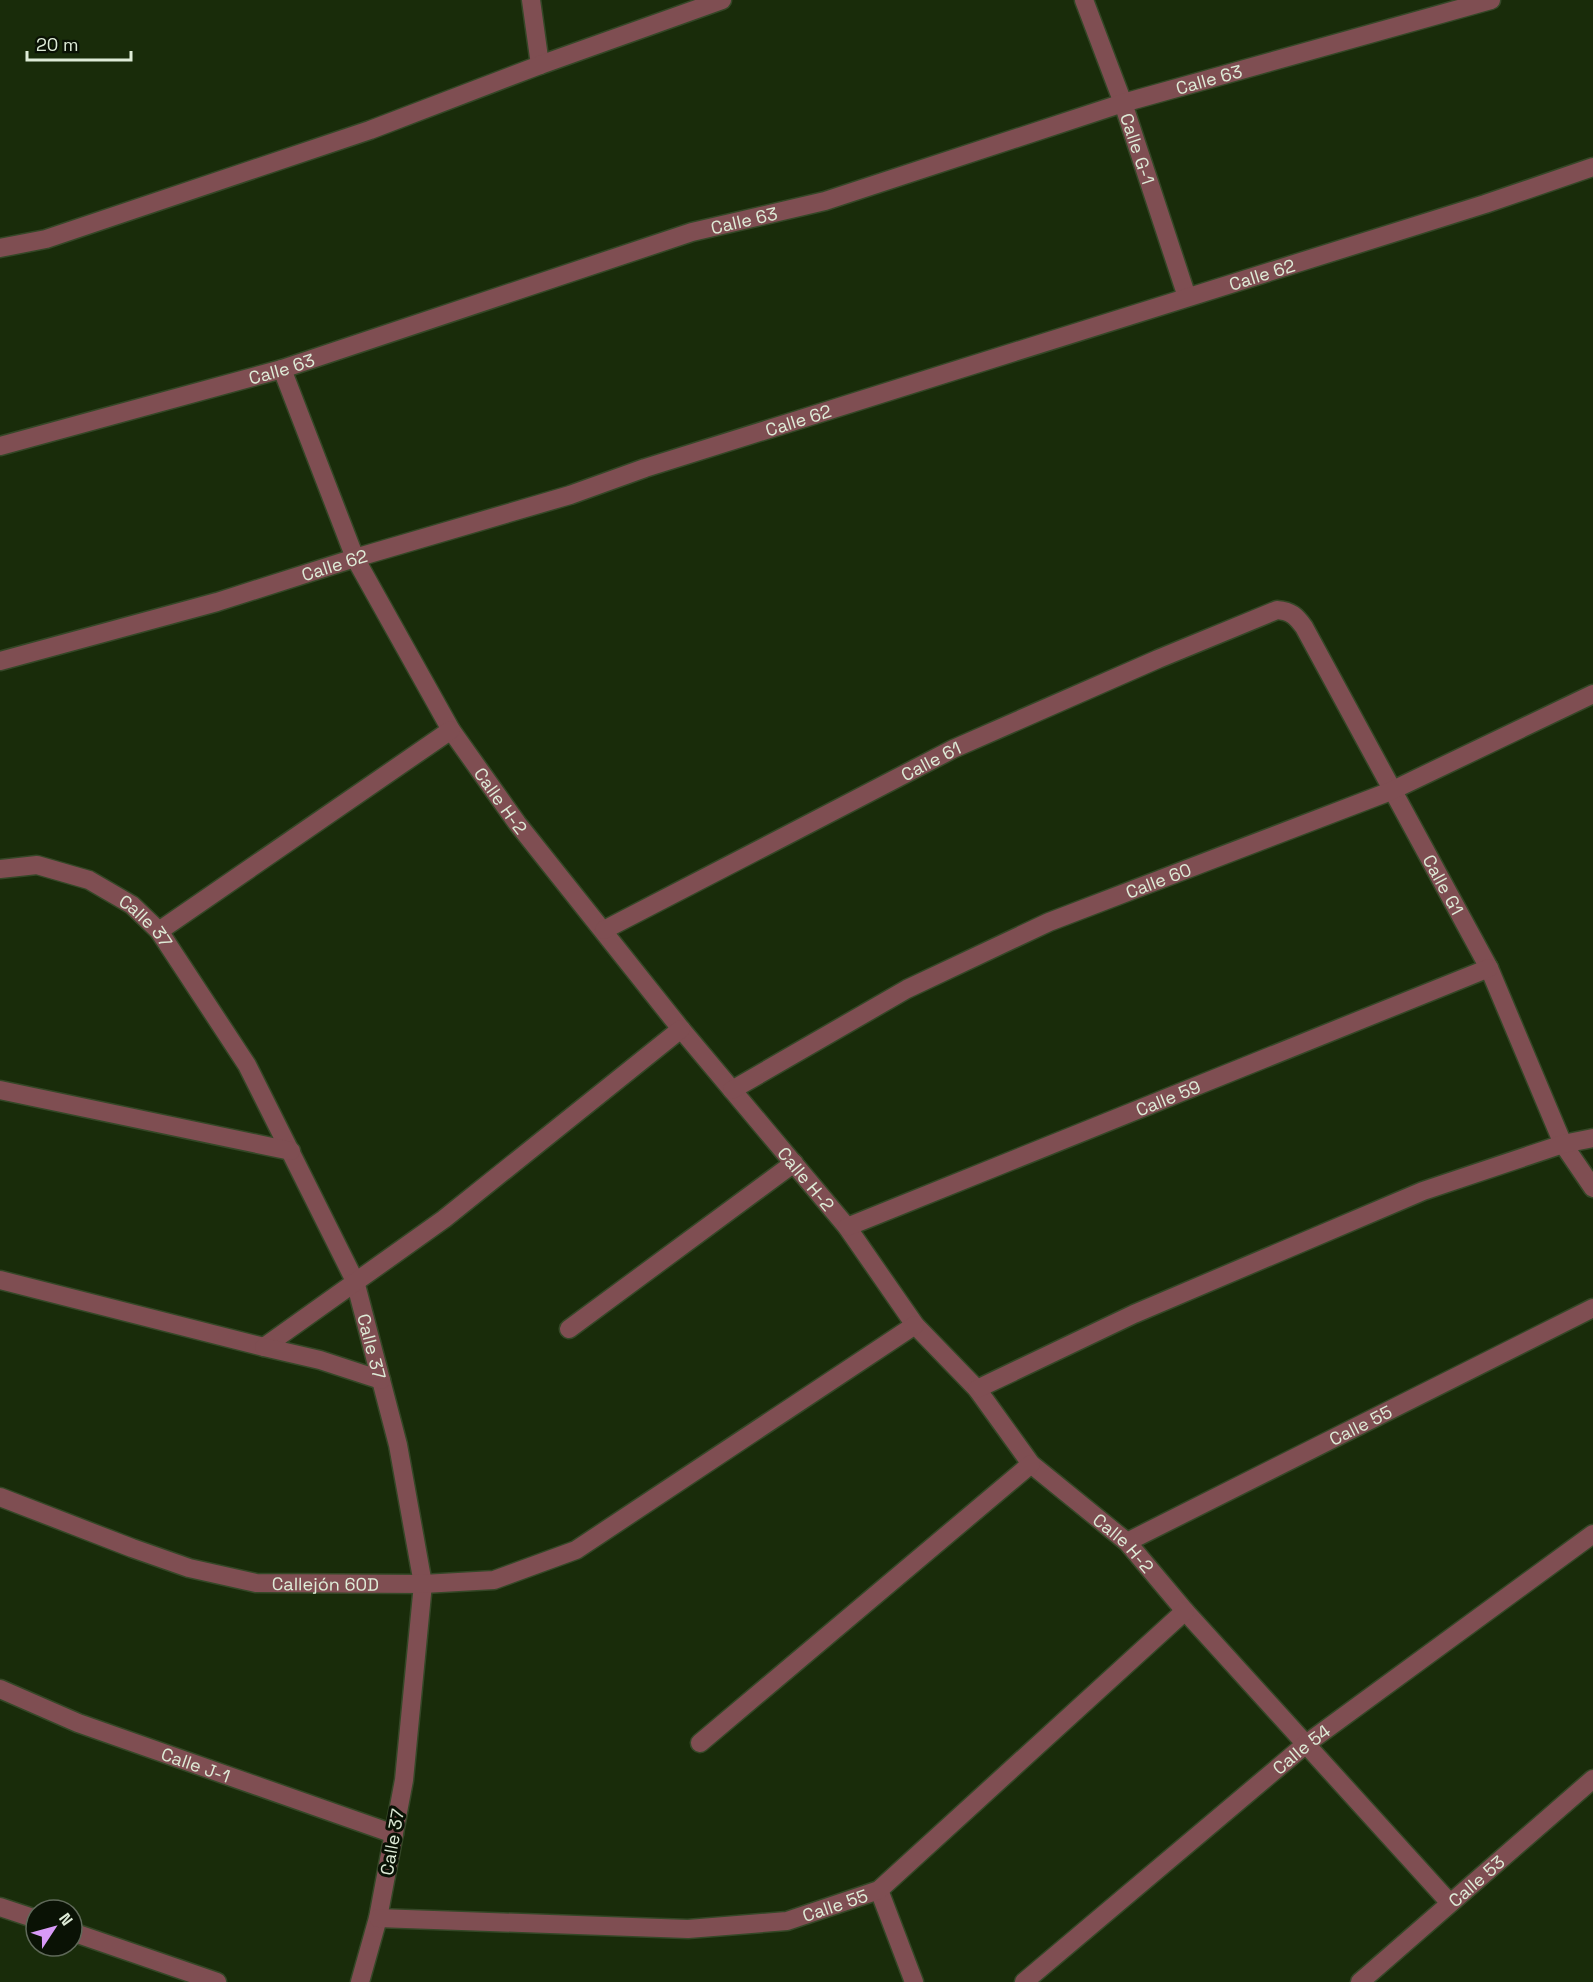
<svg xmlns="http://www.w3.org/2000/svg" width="1593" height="1982" viewBox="0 0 1593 1982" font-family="'Space Grotesk',sans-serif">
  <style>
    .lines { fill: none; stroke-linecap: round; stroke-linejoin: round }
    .street-casing { stroke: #354727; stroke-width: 21 }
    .street { stroke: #7f4e52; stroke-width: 18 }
    .labels { text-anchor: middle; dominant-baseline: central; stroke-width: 6; stroke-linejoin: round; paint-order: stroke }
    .street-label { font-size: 18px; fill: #deebd7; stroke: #0a1205 }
  </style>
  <rect width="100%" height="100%" fill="#192c0a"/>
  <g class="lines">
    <g class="street-casing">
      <g id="street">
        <path d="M531,0l9,65"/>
        <path id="s1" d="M1084,0l39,103 64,194"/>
        <path d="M0,248l46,-9 324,-109 170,-65 182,-65"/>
        <path id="s2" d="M282,369l73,189 96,172 66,93 164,206 166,198 68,98 62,64 54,75 96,78 58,69 265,292"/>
        <path id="s3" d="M0,446l282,-77 410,-137 133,-31 298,-98 368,-103"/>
        <path id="s4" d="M0,661l217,-59 138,-44 215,-63 75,-27 840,-264 108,-37"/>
        <path id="s5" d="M0,869l37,-4 52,15 43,25 27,26 88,134 108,216 43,164 25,139 -19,196 -26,138 -18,64"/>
        <path id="s6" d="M604,930l349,-181 205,-90 119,-49c14,1 19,6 27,17l185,341 74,176 30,44"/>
        <path d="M159,931l292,-201"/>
        <path d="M0,1090l291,61"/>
        <path id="s7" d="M732,1090l175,-101 142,-67 342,-131 202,-97"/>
        <path id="s8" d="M847,1227l642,-259"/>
        <path d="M0,1280l264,67 180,-128 237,-190"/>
        <path d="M569,1329l225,-166"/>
        <path d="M264,1347l56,13 61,20"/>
        <path d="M977,1389l157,-75 289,-123 140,-47 30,-6"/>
        <path id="s9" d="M0,1497l132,51 57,20 67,15 167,1 71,-4 82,-30 339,-225"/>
        <path id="s10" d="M1127,1542l466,-234"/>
        <path id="s11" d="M0,1689l78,34 316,111"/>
        <path d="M700,1743l331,-279"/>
        <path d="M879,1890l35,92"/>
        <path d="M0,1907l36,12"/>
        <path id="s12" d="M378,1918l310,11 99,-8 92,-31 306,-279"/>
        <path d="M72,1932l145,50"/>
        <path id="s13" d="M1024,1982l282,-238 287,-210"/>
        <path id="s14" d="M1360,1982l233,-203"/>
      </g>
    </g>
    <use href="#street" class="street"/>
  </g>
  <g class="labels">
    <g class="street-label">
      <text stroke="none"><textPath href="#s3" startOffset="1264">Calle 63</textPath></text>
      <text stroke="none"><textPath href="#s1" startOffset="158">Calle G-1</textPath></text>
      <text stroke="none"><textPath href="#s3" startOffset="778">Calle 63</textPath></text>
      <text stroke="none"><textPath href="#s4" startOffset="1320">Calle 62</textPath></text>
      <text stroke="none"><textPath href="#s3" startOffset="292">Calle 63</textPath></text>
      <text stroke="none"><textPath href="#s4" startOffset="834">Calle 62</textPath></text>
      <text stroke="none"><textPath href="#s4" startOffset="348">Calle 62</textPath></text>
      <text stroke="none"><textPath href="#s6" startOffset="368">Calle 61</textPath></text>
      <text stroke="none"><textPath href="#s2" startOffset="486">Calle H-2</textPath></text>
      <text stroke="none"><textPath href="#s7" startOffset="476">Calle 60</textPath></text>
      <text stroke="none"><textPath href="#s6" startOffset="1072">Calle G1</textPath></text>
      <text stroke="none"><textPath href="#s5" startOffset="162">Calle 37</textPath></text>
      <text stroke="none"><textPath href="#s8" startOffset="346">Calle 59</textPath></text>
      <text stroke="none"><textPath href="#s2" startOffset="972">Calle H-2</textPath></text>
      <text stroke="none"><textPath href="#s5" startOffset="648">Calle 37</textPath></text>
      <text stroke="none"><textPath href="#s10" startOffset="261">Calle 55</textPath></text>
      <text stroke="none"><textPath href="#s2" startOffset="1458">Calle H-2</textPath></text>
      <text stroke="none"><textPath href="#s9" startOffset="340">Callejón 60D</textPath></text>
      <text stroke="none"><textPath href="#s13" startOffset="362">Calle 54</textPath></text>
      <text stroke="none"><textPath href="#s11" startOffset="210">Calle J-1</textPath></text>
      <text transform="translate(392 1842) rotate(-80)">Calle 37</text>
      <text stroke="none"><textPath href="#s14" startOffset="154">Calle 53</textPath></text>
      <text stroke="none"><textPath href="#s12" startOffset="460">Calle 55</textPath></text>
    </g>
  </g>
  <g transform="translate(54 1928) rotate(54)"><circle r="28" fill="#0a1205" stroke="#5f6959" stroke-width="1.5"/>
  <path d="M0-4.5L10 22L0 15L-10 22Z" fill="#d89af8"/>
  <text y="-9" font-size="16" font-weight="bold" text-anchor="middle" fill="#deebd7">N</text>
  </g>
  <path d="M27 51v9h104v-9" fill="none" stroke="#deebd7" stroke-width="3"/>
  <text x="36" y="51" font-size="18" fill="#deebd7" stroke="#0a1205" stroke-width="4.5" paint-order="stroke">20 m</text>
</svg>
